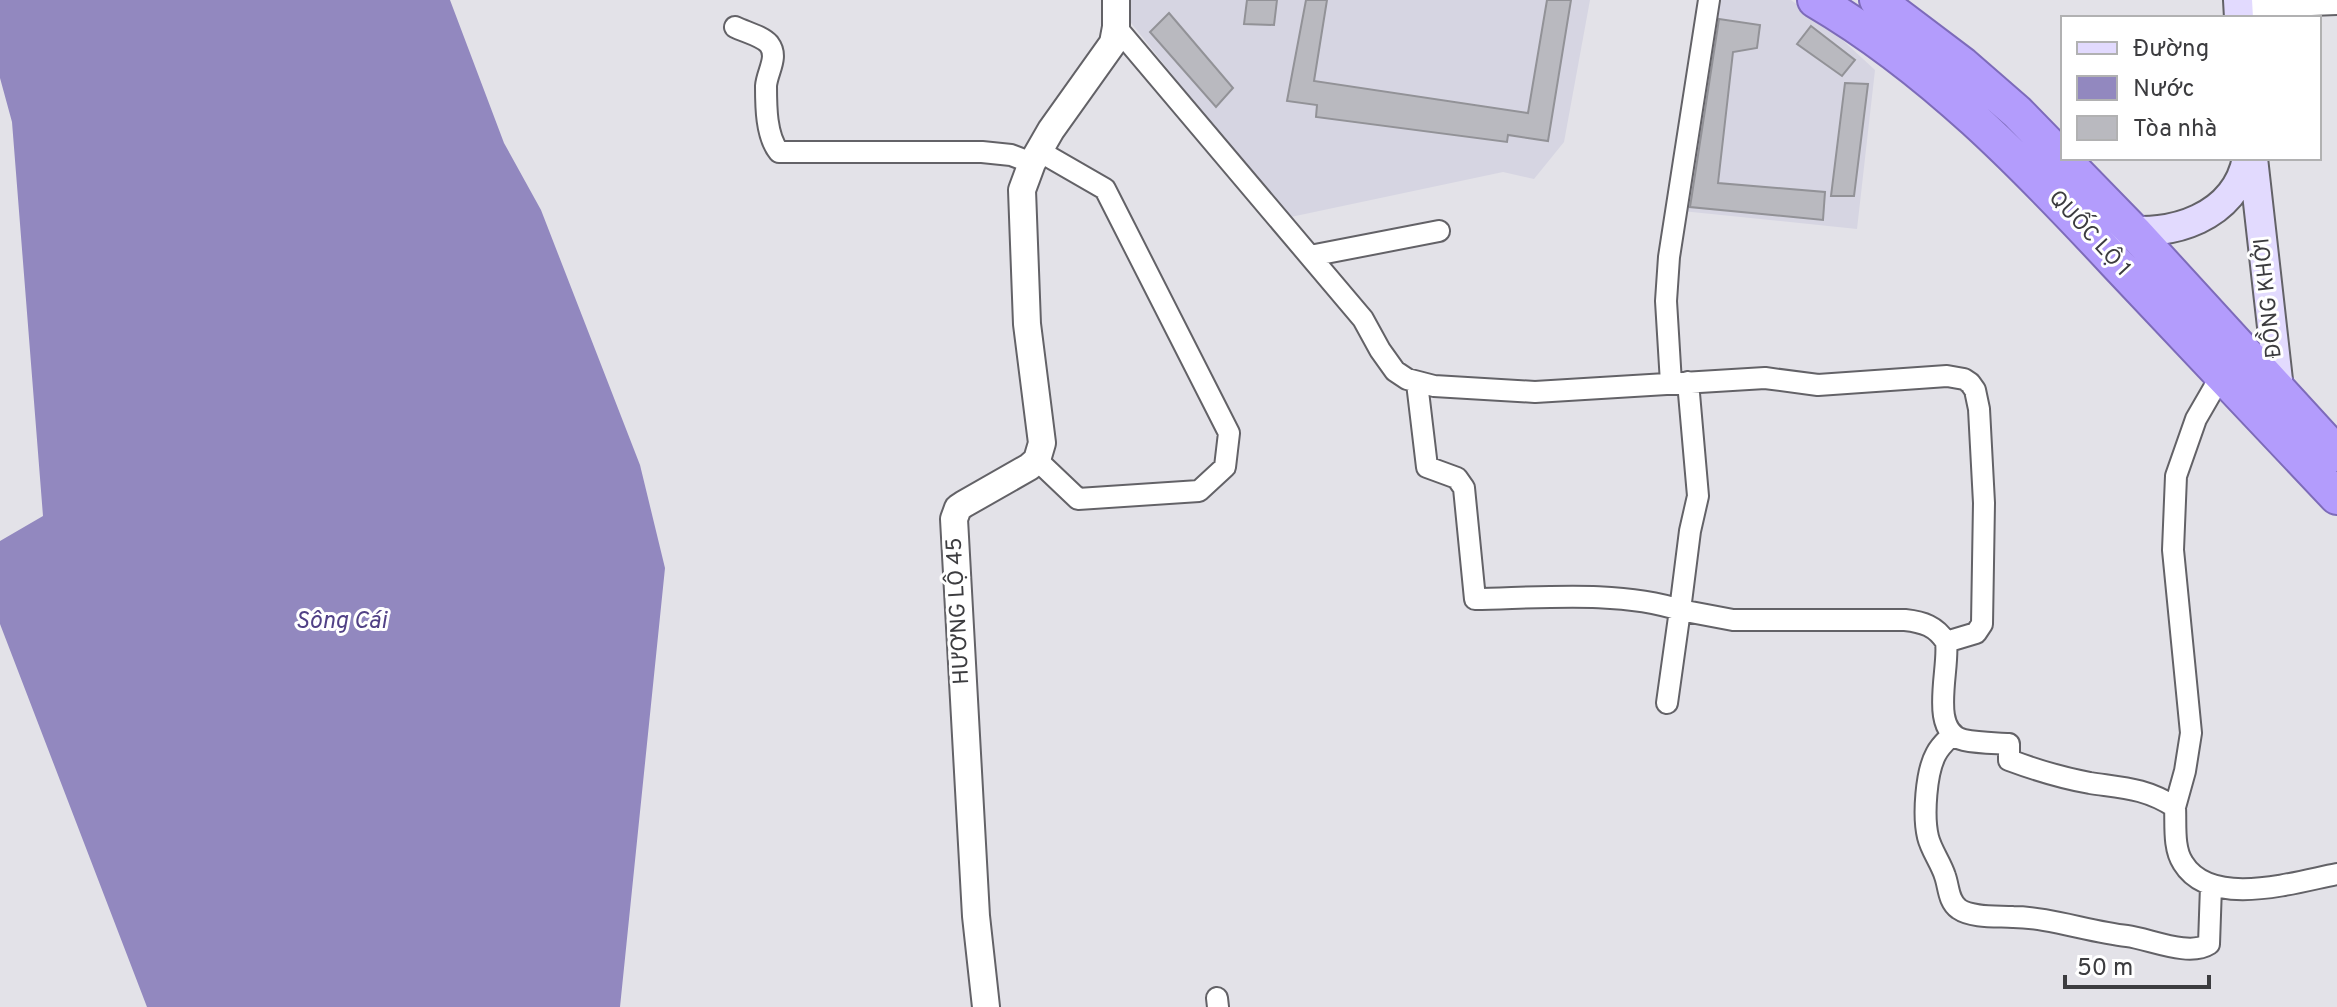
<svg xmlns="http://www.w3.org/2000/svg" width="2337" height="1007" viewBox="0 0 2337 1007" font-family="Overpass,sans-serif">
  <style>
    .built { fill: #d6d5e2 }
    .water { fill: #9288bf }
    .building { fill: #b9b9bf; stroke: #929297; stroke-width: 2 }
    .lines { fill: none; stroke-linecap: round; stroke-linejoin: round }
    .minor-casing { stroke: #636267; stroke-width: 24 }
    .tertiary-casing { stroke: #636267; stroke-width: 30 }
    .secondary-casing { stroke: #636267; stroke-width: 32 }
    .trunk-casing { stroke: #7d6bb9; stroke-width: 38 }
    .minor { stroke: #fff; stroke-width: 20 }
    .tertiary { stroke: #fff; stroke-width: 26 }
    .secondary { stroke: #e2dafe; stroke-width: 28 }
    .trunk { stroke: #b39cfc; stroke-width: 34 }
    .labels { text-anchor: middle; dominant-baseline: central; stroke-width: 6; stroke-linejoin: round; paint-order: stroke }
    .street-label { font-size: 22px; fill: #3c3c3f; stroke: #fff }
    .water-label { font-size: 24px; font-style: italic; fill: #514186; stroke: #fff }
  </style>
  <rect width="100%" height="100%" fill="#e3e2e8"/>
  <path class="built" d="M1129,0h461l-26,142 -30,37 -31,-7 -217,46 -158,-199z
    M1716,0h75l45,34 39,36 -18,159 -175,-18z"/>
  <path class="water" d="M0,0h450l54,143 37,67 99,255 25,103 -45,439h-473l-147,-383v-83l43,-25 -31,-394 -12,-44z"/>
  <path class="building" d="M1247,0h30l-3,25 -30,-1z
    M1306,0h21l-13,81 214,32 19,-113h24l-23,141 -40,-6 -1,7 -191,-25 1,-12 -30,-4z
    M1169,13l64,75 -17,19 -66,-75z
    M1719,19l41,6 -3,23 -24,4 -15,131 107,9 -2,28 -133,-13z
    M1811,26l44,34 -13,16 -45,-32z
    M1845,83l23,1 -14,112h-23z"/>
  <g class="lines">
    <g class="minor-casing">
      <path id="minor" d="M2238,8l99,-4
        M735,27c10,5 27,9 34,17 10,13 -2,28 -3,42 0,20 0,50 13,66h203l29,3 21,8
        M1116,27l247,292 17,31 15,21 12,8 27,7 101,6 230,-14 53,7 129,-9 17,3 6,4 5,7 4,19 5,94 -2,121 -6,9 -30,9
        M1310,256l129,-25
        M1688,382l10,114 -8,35 -10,79 53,10h172c18,2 31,6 41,22 4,27 -18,90 18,98 14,3 30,3 45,4v16c27,10 53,18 81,23 34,5 55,5 85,24 1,17 -2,41 8,56 28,46 112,19 154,11
        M1417,383l10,84 30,11 7,10 11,111c62,-1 146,-9 205,11l-13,93
        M1671,383l-5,-82 3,-44 40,-257
        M1037,460l41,39 121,-8 26,-24 4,-34 -124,-244 -66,-38
        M1952,735c-6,6 -12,11 -16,19 -10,18 -13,62 -8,83 3,13 13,26 17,39 4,11 3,25 14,33 13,9 38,7 54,8 35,0 77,15 114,19 23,3 62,21 82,8l2,-58
        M2175,807l10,-36 6,-38 -18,-183 3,-74 20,-57 26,-45
        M1217,998l1,9"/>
    </g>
    <g class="tertiary-casing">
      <path id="tertiary" d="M986,1007l-10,-91 -22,-397 4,-11 6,-4 65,-37 8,-7 5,-17 -15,-119 -5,-134 10,-27 19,-33 62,-87 3,-16v-27"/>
    </g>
    <g class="secondary-casing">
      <path id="secondary" d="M2238,0l1,18
        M2253,158l27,240
        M2118,229c53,9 118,-12 129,-71"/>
    </g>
    <g class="trunk-casing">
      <path id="trunk" d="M1815,0c116,68 210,165 301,263 74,78 147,156 221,234
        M1877,0l86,65 54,47 117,120 203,222"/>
    </g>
    <use href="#minor" class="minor"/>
    <use href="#tertiary" class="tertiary"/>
    <use href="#secondary" class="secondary"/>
    <use href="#trunk" class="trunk"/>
  </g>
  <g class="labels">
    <g class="street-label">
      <text transform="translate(2089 234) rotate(47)">QUỐC LỘ 1</text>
      <text transform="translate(2269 298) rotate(-96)">ĐỒNG KHỞI</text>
      <text transform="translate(959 611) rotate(-93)">HƯƠNG LỘ 45</text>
    </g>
    <g class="water-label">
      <text x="341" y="622">Sông Cái</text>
    </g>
  </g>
  <rect x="2061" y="16" width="260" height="144" fill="#ffffff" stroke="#b1b1b2" stroke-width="2"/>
  <rect x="2077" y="42" width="40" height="12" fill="#e2dafe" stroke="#b1b1b2" stroke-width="2"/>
  <text x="2133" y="56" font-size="24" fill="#3c3c3f">Đường</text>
  <rect x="2077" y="76" width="40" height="24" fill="#9288bf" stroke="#b1b1b2" stroke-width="2"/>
  <text x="2133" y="96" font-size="24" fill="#3c3c3f">Nước</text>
  <rect x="2077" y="116" width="40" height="24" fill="#b9b9bf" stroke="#b1b1b2" stroke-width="2"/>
  <text x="2133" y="136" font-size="24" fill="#3c3c3f">Tòa nhà</text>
  <path d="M2065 975v12h144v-12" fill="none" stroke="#3c3c3f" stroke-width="4"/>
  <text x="2077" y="975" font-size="24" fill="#3c3c3f" stroke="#ffffff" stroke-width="6" paint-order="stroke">50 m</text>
</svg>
